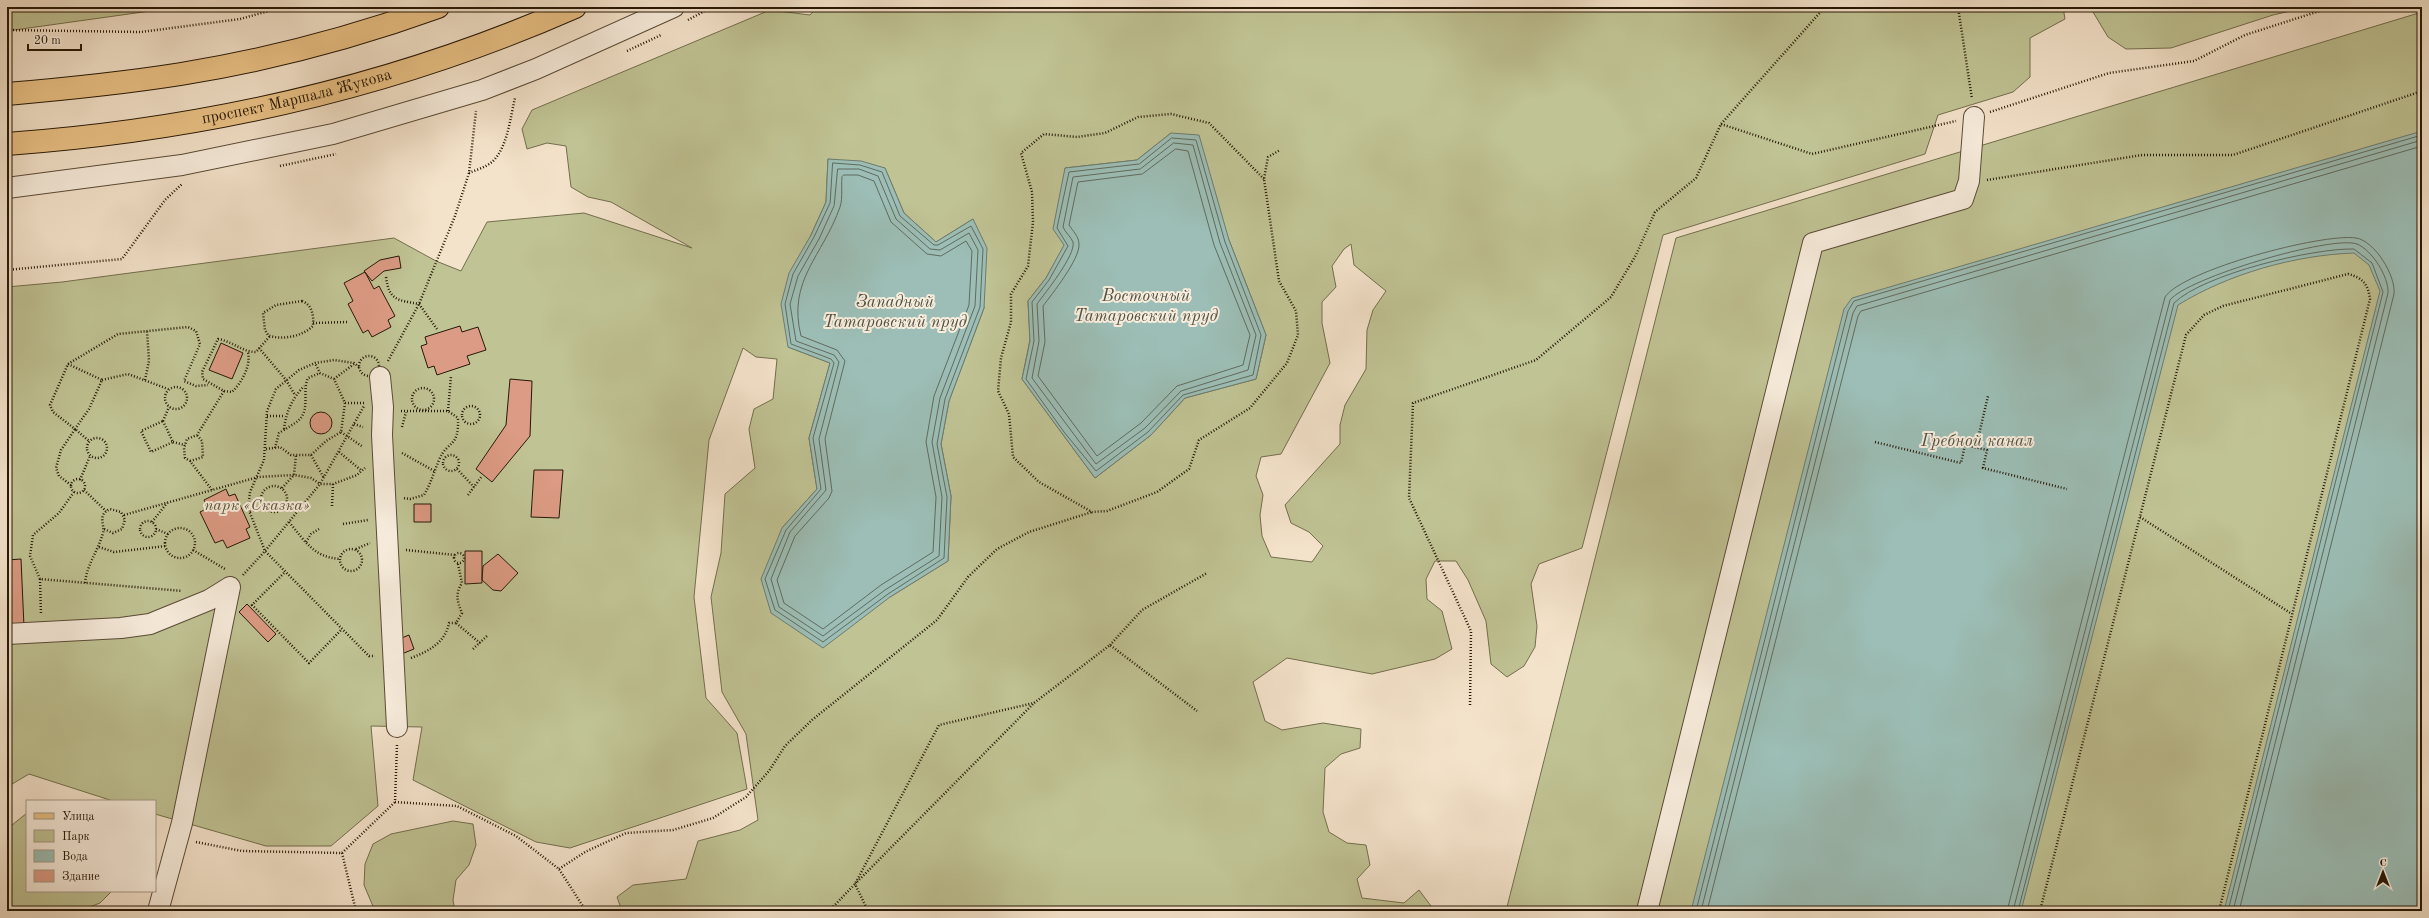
<svg xmlns="http://www.w3.org/2000/svg" width="2429" height="918" viewBox="0 0 2429 918" font-family="'Old Standard TT',serif">
  <style>
    .green { fill: #c0c394; stroke: #736e4d; fill-rule: evenodd }
    .water { fill: #9cbeb6; stroke: #6d7c70 }
    .lines { fill: none; stroke-linecap: round; stroke-linejoin: round }
    .shore { stroke: #616b5e; stroke-width: 1 }
    .building { fill: #dc9b84; stroke: #261806 }
    .minor-casing { stroke: #5a4b37; stroke-width: 22 }
    .major-casing { stroke: #261806; stroke-width: 24 }
    .path { stroke: #261806; stroke-width: 2.5; stroke-dasharray: 1 2; stroke-linecap: butt }
    .minor { stroke: #f8eddd; stroke-width: 20 }
    .major { stroke: #eac286; stroke-width: 22 }
    .labels { text-anchor: middle; dominant-baseline: central; stroke-width: 4; stroke-linejoin: round; paint-order: stroke }
    .street-label { font-size: 16px; fill: #261806; stroke: #f8eddd }
    .park-label { font-size: 16px; font-style: italic; fill: #5c5438; stroke: #f8eddd }
    .water-label { font-size: 17px; font-style: italic; fill: #4f5244; stroke: #f8eddd }
  </style>
  <rect width="100%" height="100%" fill="#f4e3cb"/>
  <filter id="stains"><feTurbulence type="fractalNoise" baseFrequency=".005" numOctaves="4"/><feColorMatrix values="0 0 0 0 .2 0 0 0 0 .09 0 0 0 0 .02 0 0 0 .5 -.17"/></filter>
  <radialGradient id="worn" r=".72"><stop offset=".6" stop-color="#630" stop-opacity="0"/><stop offset="1" stop-color="#630" stop-opacity=".3"/></radialGradient>
  <path class="green" d="M7,7h172l-172,24z
    M817,7h1246l2,12 -35,19v39l-17,15 -75,23 -13,39 -262,81 -81,313 -43,16 -8,20 6,42 -2,21 -11,19 -17,11 -16,-13 -5,-43 -18,-41 -12,-19h-21l-9,18 1,20 15,12 10,38 -17,10 -63,15 -85,-16 -34,24 12,39 17,9 41,-7 38,6 -1,19 -19,6 -16,14 -2,44 6,20 18,11 19,2 4,20 -13,14 5,19 42,5 15,-13 12,16 1,5h-810l-5,-14 16,-12 53,-6 12,-38 42,-11 18,-10 -12,-86 -24,-42 -11,-95 10,-44 4,-59 30,-26 -6,-39 5,-20 19,-10 4,-40 -21,-2 -13,-9 -34,92 -15,157 12,101 31,35 10,56 -177,59 -34,-6 -123,-62 9,-53 -51,-1 7,80 -47,40h-65l-111,-32v-13h-42l-84,-27 -22,13v-500l55,-5 332,-44 42,23 25,10 26,-49 97,-9 108,35 -81,-46 -23,-5 -17,-10 -5,-41 -19,-3 -20,6 -5,-20 10,-19 238,-100 40,5zM1171,133l58,107 37,95 -10,44 -71,19 -34,37 -56,43 -73,-99 8,-39 -2,-39 18,-23 19,-33v-77l72,-8zM828,159l57,9 19,45 32,29 37,-23 11,89 -35,93 -8,43 10,52 -3,65 -58,36 -108,-69 35,-39 -8,-51 21,-75 -42,-16 23,-112 15,-33zM1351,244l3,21 32,26 -13,19 -6,20 -1,39 -21,36 -5,20v19l-55,61 6,18 18,9 14,14 -11,16 -41,-5 -9,-21 -2,-21 3,-20 -7,-19 5,-19 20,-3 49,-91 -8,-40v-21l14,-15 -4,-21 12,-17z
    M2090,7h218l-35,8 -102,33 -45,1 -18,-12z
    M2422,12v899h-916l170,-673z
    M27,813v78h85l-12,12 -21,8h-72v-82z
    M453,821l20,3 3,21 -7,20 -13,15 -3,20 2,11h-80l-11,-26 1,-21 8,-20 18,-10z"/>
  <path class="water" d="M2422,131v780h-198l156,-620 -11,-26 -15,-12c-59,2 -126,21 -176,52l-157,606h-330l153,-602 8,-11z
    M1171,133l28,2 30,105 37,95 -10,44 -71,19 -34,37 -56,43 -73,-99 8,-38 -2,-40 18,-23 18,-33 -11,-16 12,-61 72,-8z
    M828,159l33,2 24,7 19,45 32,29 37,-23 14,29 -3,60 -35,93 -8,43 10,52 -3,65 -58,36 -67,51 -52,-35 -10,-34 21,-51 35,-39 -8,-51 21,-75 -42,-16 -7,-43 8,-31 22,-38 15,-33z"/>
  <g class="lines">
    <path class="shore" d="M1172,138l24,2 29,102 36,93 -8,40 -70,20 -35,37 -52,39 -32,-39 -38,-53 8,-38 -2,-39 17,-22 19,-34 -11,-18 12,-56 70,-8z
      M1174,143l19,2 27,98 36,92 -8,35 -67,21 -36,37 -49,36 -64,-86 7,-37 -2,-37c8,-11 39,-49 36,-62 -2,-5 -8,-10 -10,-15l10,-50 67,-8z
      M1176,149l12,2 26,94 36,90 -7,30 -66,21 -36,37 -44,33 -59,-80 7,-34 -2,-36c9,-12 37,-47 36,-62 0,-7 -6,-13 -10,-19l9,-43 64,-8z
      M833,163l27,2 22,7 18,44 34,29h4l33,-19 12,23 -3,58 -35,92 -8,45 10,53 -3,61 -56,36 -65,48 -48,-32 -10,-31 21,-49 35,-41 -8,-51 21,-75 -3,-4 -40,-15 -6,-40 8,-30 21,-37 16,-34z
      M838,169h21l19,7 18,43 34,30 10,1 29,-17 9,17 -3,56 -35,92 -8,44 10,55 -3,59 -54,34 -62,46 -44,-29 -8,-28 19,-47 36,-42 -7,-51 20,-77 -5,-7 -38,-14 -6,-37 8,-28 21,-37 15,-33z
      M844,175h14l16,6 17,41 36,32 14,2 25,-15 6,10 -3,54 -35,91 -8,46 10,55 -3,55 -52,33 -58,44 -39,-26 -7,-23 18,-44 34,-38 3,-7 -7,-52 20,-78 -8,-11 -36,-14c-14,-56 22,-80 39,-129 3,-9 1,-21 2,-30z
      M1696,911l152,-600 6,-10 568,-166
      M1701,911l152,-598 4,-7 565,-166
      M1707,911l151,-595 3,-5 561,-165
      M2007,911l158,-614c18,-27 157,-64 191,-59 19,3 40,38 38,56l-155,617
      M2013,911l157,-611c17,-22 161,-65 187,-56 15,6 32,33 31,49l-155,618
      M2018,911l156,-608c30,-29 139,-55 180,-54l18,14 11,29 -155,619"/>
  </g>
  <path class="building" d="M399,256l2,12 -17,3 -12,10 -8,-10 16,-11z
    M365,272l9,17 5,-3 16,30 -7,4 3,7 -19,10 -4,-7 -5,3 -15,-29 5,-3 -9,-18z
    M460,326l2,6 16,-5 8,23 -19,6 3,8 -33,11 -3,-9 -6,2 -7,-22 6,-2 -2,-7z
    M221,343l22,10 -11,26 -23,-9z
    M510,379l22,2 -2,55 -38,46 -16,-13 30,-44z
    M310 423a11 11 0 1 1 22 0a11 11 0 1 1-22 0Z
    M534,470h29l-4,48 -28,-1z
    M226,489l3,7 6,-2 15,33 -4,2 4,9 -23,10 -4,-8 -8,3 -15,-31 8,-4 -4,-8z
    M414,504h17v18h-17z
    M465,551h17v32l-17,1z
    M498,554l20,19 -17,18 -8,-1 -11,-10 1,-14z
    M21,559l3,68h-17v-67z
    M247,604l29,30 -8,8 -29,-30z
    M409,635l5,14 -15,6 -5,-14z"/>
  <g class="lines">
    <g class="minor-casing">
      <path id="minor" d="M7,188l175,-23 151,-31 149,-44 54,-21 138,-62
        M380,377l3,30 -1,28 15,292
        M7,634l114,-6 29,-4 59,-24 21,-13
        M158,911l24,-88 48,-236
        M1647,911l166,-668 150,-44 6,-18 5,-64"/>
    </g>
    <g class="major-casing">
      <g id="major">
        <path d="M7,94c58,-5 117,-11 174,-20 87,-14 174,-37 257,-67"/>
        <path id="s1" d="M7,144c195,-14 389,-58 568,-137"/>
      </g>
    </g>
    <path class="path" d="M1958,7l14,92
      M688,20l24,-13
      M7,30l134,2 99,-13 43,-12
      M627,51l34,-16
      M1990,112l119,-39 85,-12 51,-26 87,-28
      M1721,124l91,30 144,-33
      M280,166l56,-12
      M469,173c7,-3 17,-6 23,-11 16,-15 18,-44 23,-64
      M1264,179l-55,-56 -38,-9 -33,3 -33,16 -28,4 -33,-3 -23,19 11,39 1,30 -5,44 -17,28v28l-10,36 -3,33 11,23 4,43 26,25 53,30 15,-1 50,-19 32,-23 10,-29 51,-32 37,-45 11,-28 -2,-24 -17,-30 -15,-102 4,-22 12,-7
      M1987,180l155,-25h91l189,-64
      M7,270l115,-11 43,-59 17,-16
      M386,277c3,24 12,23 33,27l18,25
      M302,301c10,4 12,14 11,25 -10,10 -32,15 -45,9l-3,-5 -2,-17 13,-8z
      M313,323l35,-1
      M259,348l27,32 9,15
      M359 366a10 10 0 1 1 20 0a10 10 0 1 1-20 0Z
      M388,361l31,-57 36,-88 14,-43 7,-62
      M68,364l50,-30 70,-7 8,4 4,13 -16,37 12,5 12,-1
      M68,364l34,16 -13,29 -14,20 -22,-17 -3,-7z
      M359,367l-5,-4 -20,-3 -19,3 -16,7 -23,19 -9,22 -3,49 -14,32 -2,16 17,43 104,105h6
      M334,379l20,-15
      M102,380l26,-6 40,15
      M145,380l4,-19 -2,-30
      M165 398a11 11 0 1 1 22 0a11 11 0 1 1-22 0Z
      M412 399a11 11 0 1 1 22 0a11 11 0 1 1-22 0Z
      M224,391l8,1c10,-10 19,-26 16,-40
      M345,403h19
      M462 415a9 9 0 1 1 18 0a9 9 0 1 1-18 0Z
      M401,411h47l10,7c1,31 -10,21 -19,42 -5,12 -8,23 -15,35l-14,4 -7,-1
      M448,411l3,-35
      M267,416h18
      M163,421l10,21 -22,10 -10,-21z
      M163,421l6,-14
      M354,424l9,3
      M402,427l4,-15
      M284,429c2,-17 8,-30 20,-43
      M341,432l22,15
      M87 448a10 10 0 1 1 20 0a10 10 0 1 1-20 0Z
      M173,442l12,3
      M1875,442l86,21 4,-18 22,5 -4,18 84,21
      M1976,447l12,-51
      M275,448l4,-15c6,-4 16,-9 21,-14 10,-12 2,-28 8,-41l12,-5
      M266,449l14,-2 11,8h20l15,-14 15,-9 4,-29 -11,-24 -14,-6 -5,-10
      M339,452l23,19
      M402,453l34,19
      M443 463a8 8 0 1 1 16 0a8 8 0 1 1-16 0Z
      M311,455l13,23
      M190,461l13,-4 -1,-16 -5,-6
      M457,469l17,18
      M71 486a7 7 0 1 1 14 0a7 7 0 1 1-14 0Z
      M80,480l10,-24
      M71,485l-12,-9 -3,-8 5,-18 14,-21 14,12
      M261 499a13 13 0 1 1 26 0a13 13 0 1 1-26 0Z
      M282,488l12,-13 2,-20
      M84,490l22,21
      M212,490l-22,-29 -5,-3 -1,-10 3,-9 10,-4 27,-44 -21,-12 -1,-7 16,-33c14,2 24,13 38,13l14,-16
      M74,492l-15,21 -26,22 -3,21 10,23 142,12
      M468,495l14,-19
      M332,506l1,-22
      M250,512l13,-7
      M124,515l134,-38 36,-2 17,3 9,6h13l24,-9 8,-7
      M2140,517l152,97
      M140 529a8 8 0 1 1 16 0a8 8 0 1 1-16 0Z
      M152,522l15,-19
      M289,522c16,19 24,35 51,37
      M343,524l25,-4
      M165 543a15 15 0 1 1 30 0a15 15 0 1 1-30 0Z
      M156,529l12,5
      M306,542l5,-8 8,-5
      M99,547l15,5 52,-6
      M340 560a11 11 0 1 1 22 0a11 11 0 1 1-22 0Z
      M356,549l14,-6
      M193,550l32,19
      M406,550l49,5
      M454 558a5 5 0 1 1 10 0a5 5 0 1 1-10 0Z
      M458,564l4,19c-7,11 -5,18 0,30l-6,10 24,20
      M284,573l-32,32 57,58 33,-34
      M243,575l22,-24 55,-67 44,-78
      M40,579l1,36
      M85,583c2,-19 13,-32 18,-50 2,-9 -6,-18 7,-24l11,3 4,8 -3,9 -9,4 -9,-4
      M1110,645l32,-35 65,-37
      M473,649l15,-14
      M411,658c18,-7 34,-15 38,-35h7
      M1470,705l1,-74 -62,-133 4,-95 123,-43 75,-63 25,-42 19,-43 41,-34 25,-54 104,-117
      M397,745l-2,57 62,4 59,30 43,33 27,42
      M196,842l46,9 100,2 53,-51
      M342,853l14,58
      M559,869l26,-17 41,-19 47,-3 40,-12 33,-21 23,-26 16,-25 27,-26 125,-100 31,-43 29,-28 32,-17 63,-20
      M829,911l26,-27 84,-159 95,-22 76,-58 87,66
      M868,911l-13,-27 179,-181
      M2040,911l146,-576 18,-20 19,-9 125,-32c15,4 20,10 22,25l-151,612"/>
    <use href="#minor" class="minor"/>
    <use href="#major" class="major"/>
  </g>
  <g class="labels">
    <g class="street-label">
      <text stroke="none"><textPath href="#s1" startOffset="294">проспект Маршала Жукова</textPath></text>
    </g>
    <g class="park-label">
      <text x="257" y="506">парк «Сказка»</text>
    </g>
    <g class="water-label">
      <text x="1146" y="296">Восточный<tspan x="1146" dy="20">Татаровский пруд</tspan></text>
      <text x="895" y="302">Западный<tspan x="895" dy="20">Татаровский пруд</tspan></text>
      <text x="1977" y="441">Гребной канал</text>
    </g>
  </g>
  <rect width="2429" height="918" fill="none" stroke="#f4e3cb" stroke-width="24"/>
  <rect x="8" y="8" width="2413" height="902" fill="none" stroke="#261806" stroke-width="2"/>
  <rect x="12" y="12" width="2405" height="894" fill="none" stroke="#261806"/>
  <rect x="26" y="800" width="130" height="92" fill="#f8eddd" stroke="#a49887"/>
  <rect x="34" y="813" width="20" height="6" fill="#eac286" stroke="#a49887"/>
  <text x="62" y="820" font-size="12" fill="#261806">Улица</text>
  <rect x="34" y="830" width="20" height="12" fill="#c0c394" stroke="#a49887"/>
  <text x="62" y="840" font-size="12" fill="#261806">Парк</text>
  <rect x="34" y="850" width="20" height="12" fill="#9cbeb6" stroke="#a49887"/>
  <text x="62" y="860" font-size="12" fill="#261806">Вода</text>
  <rect x="34" y="870" width="20" height="12" fill="#dc9b84" stroke="#a49887"/>
  <text x="62" y="880" font-size="12" fill="#261806">Здание</text>
  <g transform="translate(2383 872)" stroke="#f8eddd" stroke-width="3" paint-order="stroke">
  <path d="M0-3L7 15L0 10L-7 15Z" fill="#261806"/>
  <text y="-6" font-size="11" font-weight="bold" text-anchor="middle" fill="#261806">С</text>
  </g>
  <path d="M28 44v6h53v-6" fill="none" stroke="#261806" stroke-width="2"/>
  <text x="34" y="44" font-size="12" fill="#261806" stroke="#f8eddd" stroke-width="3" paint-order="stroke">20 m</text>
  <rect width="100%" height="100%" filter="url(#stains)"/>
  <rect width="100%" height="100%" fill="url(#worn)"/>
</svg>
